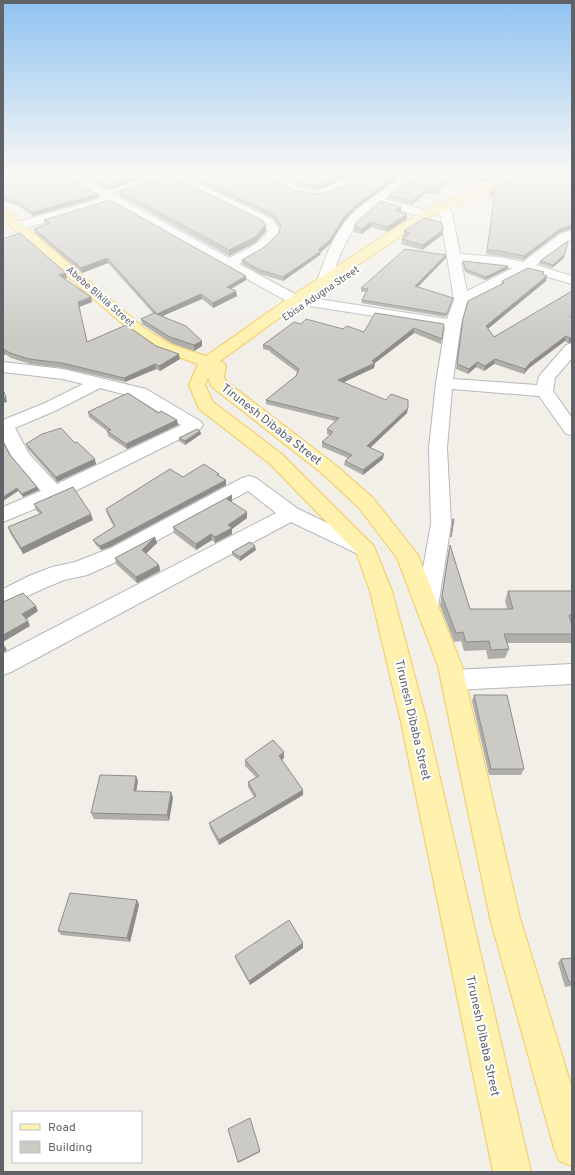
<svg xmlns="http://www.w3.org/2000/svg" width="575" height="1175" viewBox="0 0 575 1175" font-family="Overpass,sans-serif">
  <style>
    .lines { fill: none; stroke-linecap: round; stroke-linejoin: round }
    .minor-casing { stroke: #b5b8bc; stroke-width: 2 }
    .major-casing { stroke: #f2c960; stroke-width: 2 }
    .minor { fill: #fff; fill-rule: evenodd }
    .major { fill: #fff2af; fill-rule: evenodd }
    .wall { fill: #afaea9 }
    .shaded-wall { fill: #8f8d8a }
    .building { fill: #cccac5; stroke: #8f8d8a }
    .labels { text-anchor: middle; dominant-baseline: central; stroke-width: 4; stroke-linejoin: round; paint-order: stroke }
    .far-street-label { font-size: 10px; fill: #5f6368; stroke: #fff }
    .street-label { font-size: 12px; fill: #5f6368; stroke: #fff }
  </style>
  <rect width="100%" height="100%" fill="#f1efe8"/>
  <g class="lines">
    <g class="minor-casing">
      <path id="minor" d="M63,175h14l152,83c14,-7 31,-13 39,-27l-5,-6 -96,-48 -2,-2h15l92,44 8,12c-9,17 -24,24 -41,33l60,32 148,23 7,-19 -14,-87 -4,-7 2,-3h8l6,10 8,41 40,3 23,5 37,-28 12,-4v9l-36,26 36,11v8l-45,-13 -60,31 -6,22 -8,55 84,6 2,-8 2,-3 25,-29 6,-2v15l-17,20 -2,13 19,27v17l-6,-1 -27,-38 -87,-7 -5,59 4,76 -13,83 -3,6 -8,3 -8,-3 -3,-6 15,-83 -2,-76 7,-65 9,-56 -155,-24 -179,-100 -89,26h-8l-2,-3 2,-3 88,-25zM461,262l52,6 -46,23z
        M261,175h14l21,11 15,5 15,-2 21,-14h13c-5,6 -12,10 -18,14 -22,12 -40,9 -62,-2 -6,-4 -14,-7 -19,-12z
        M406,175h14l-35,24 45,12 2,3 -2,3 -4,1 -47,-14 -24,22 -13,24 -13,34 -5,1 -5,-1 -2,-3c7,-20 14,-41 28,-59 14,-18 42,-35 61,-47z
        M3,362l60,7 83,20 54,32 3,4 -3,4 -139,69 -58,24v-15l38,-16 -29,-34 -9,-17v-20l42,-17 38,-19 -20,-5 -60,-7zM100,388l34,9 47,28 -124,59 -28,-30 -14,-26 42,-18z
        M249,476l7,2 42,31 74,35 3,5 -3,5 -7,2 -7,-2 -67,-32 -280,150 -8,3v-21l273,-141 -28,-22 -123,67 -38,17 -23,5 -19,8 -42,19v-18l26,-13 23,-9 23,-5 36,-14 131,-70z
        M572,664v20l-119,6 -9,-3 -3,-7 3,-7 9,-3z"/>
    </g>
    <g class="major-casing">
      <path id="major" d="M508,175h16l-2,2 -92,40 -130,86 -80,58 4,2 2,3 -2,11 2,4 112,86 35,31 45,57 44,111 58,252 52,170v78l-13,-5 -5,-13 -64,-230 -52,-252 -41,-108 -38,-50 -35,-33 -112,-88 -4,-9 -3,7 8,17 70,53 89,89 3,5 17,42 35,131 104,450h-38l-92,-450 -31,-131 -14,-39 -87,-89 -70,-54 -10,-24 9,-21 -40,-14 -24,-16 -131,-114v-10l4,1 137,117 26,16 36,12 84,-59 132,-86z"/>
    </g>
    <use href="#minor" class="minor"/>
    <use href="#major" class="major"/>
  </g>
  <path class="wall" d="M3,175l95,23 -65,18 -16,-11 -14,-4z
    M80,175h74l-46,15z
    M184,175h81l30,16 24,3 24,-7 12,-9 3,-3h45l-46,33 -13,13 -14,23 -9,8 -1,3 -37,26 -23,-7 -18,-10v-4l21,-12 15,-14 2,-6 -7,-10z
    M278,175h67l-20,13 -14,1 -14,-4z
    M417,175h87l-18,7 -36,-4 -3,8h-5l-4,8 -12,-1 -14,12 -23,-7v-3z
    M490,189l82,40 -13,4 -36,27 -23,-4 -14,-2 9,-59 -5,3 -1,-5z
    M119,191l147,40 -11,12 -26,13 -109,-60z
    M401,212l6,7 -20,13 -16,-5 -9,7 -8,-2v-6z
    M44,220l202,56v4l-15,9 6,7 -24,12 -11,-9 -40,17 40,25v5l-8,5 -23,-8 -29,-19 -1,-5 12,-6 -45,-50 -26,10 -47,-40 -1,-4 12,-5h-1z
    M443,230l-1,5 -20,15 -21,-6 1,-5 2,-2h-1l1,-6z
    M3,239l64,39 -3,1 27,18 1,5 -13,5 8,35 69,4 24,13 -20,12 -4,-2 -31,13 -62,-14 -33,-4 -19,-6 -6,-4 -2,2z
    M568,241l-4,17 -12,10 -13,-4 1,-3z
    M446,258l-28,29 35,11 -1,3 -6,16 -85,-14 1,-3 4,-8h-5v-4z
    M463,261l45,5v3l-23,11 -20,-8 -2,-8z
    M544,272l-1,3 3,6 -58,48 6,8 78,-46v51l-4,1 -3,-2 -36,27 -5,6 -30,-10 -10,7 -8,-4 -8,7 -12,-5 6,-45 39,-40 1,-3z
    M301,324l63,8 80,-8 -3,20 -27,-11 -39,30 -1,5 -31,14 64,31 -37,34 13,12 -20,16 -19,-10 1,-4 3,-3 -26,-11v-5l8,-7 -3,-1v-5l8,-8 -69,-17v-4l30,-24 1,-4 -27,-20v-1l-7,-2v-4z
    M88,412l70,1 20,12 -51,24 -19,-13 -1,-5 -18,-14z
    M200,431l1,3 -16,11 -6,-4v-3z
    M3,442l7,13 29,35 -16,7 -5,-6 -15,10z
    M75,443l21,21 -39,18 -29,-33 -2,-5z
    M219,474v2l7,4v5l-116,62 -9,3 -6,-6 -2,-4 21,-13 -7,-13 -1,-5 77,-32z
    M232,495v6l-1,1 16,10v6l-15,11v5l-17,9 -3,-3 -16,10 -22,-17 -1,-6z
    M34,504l59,16 -70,34 -13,-21 -2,-6 32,-13 -4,-4z
    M155,537l2,6 -11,11 13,11 1,6 -23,12 -21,-19 -1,-6z
    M450,545l20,64h37l-2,-8 3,-10h64v33h-1l1,16 -1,3h-64l2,6 -4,9 -17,1 -2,-9 -22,1 -3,-10 -7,1 -14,-36 8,-52z
    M256,550l-16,11 -8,-6v-3z
    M474,695l50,74 -3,6h-32l-17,-74z
    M284,752v6l-2,2 21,35 -84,50 -9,-17 -1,-5 45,-26 -6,-10v-5l8,-5 -11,-11v-6z
    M138,781l-2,11h35l2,6 -4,23 -75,-2 -3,-6z
    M137,900l2,5 -9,37 -69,-7 -3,-4z
    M303,948l-53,37 -14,-25 -1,-4z
    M572,958v28l-7,1 -7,-24 3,-4z"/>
  <path class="shaded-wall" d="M142,175h12l-46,15v-3z
    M339,175h6l-20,13 -14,1v-3z
    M398,175h5l-46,33 -13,13 -14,23 -9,8 -1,3 -37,26v-4l35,-27 26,-33 13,-13z
    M496,175h8l-18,7 1,-3z
    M442,182v4l-4,8 1,-4z
    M426,189v4l-14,12v-4z
    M495,191v4l-5,3 1,-4z
    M98,194v4l-65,18 -1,-4z
    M401,207v5l-5,-1z
    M407,214v5l-20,13v-5z
    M371,222v5l-9,7v-5z
    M266,225v6l-11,12 -26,13v-6z
    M572,225v4l-13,4 -36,27 1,-4 36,-27z
    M443,230l-1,5 -20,15 1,-5z
    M565,254l-1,4 -12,10 1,-3z
    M446,255v3l-31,32v-4z
    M107,258l1,5 -26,10 -1,-5z
    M508,266v3l-23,11 1,-3z
    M66,273l1,5 -7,2 -1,-5z
    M246,276v4l-19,11v-4z
    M547,276l-1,5 -61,50 1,-5z
    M236,291l1,5 -24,12v-5z
    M201,294l1,5 -44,19 -1,-4z
    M91,297l1,5 -13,5 -1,-5z
    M414,328v5l-39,30 -1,5 -36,17v-5l34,-19z
    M566,336l-1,5 -36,27 -5,6 1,-5 5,-6z
    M572,337v5l-4,1 2,-5z
    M202,341v5l-8,5v-6z
    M3,349h1l1,5 -2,2z
    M179,354l1,5 -20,12 -1,-5z
    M495,359l-1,5 -10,7 1,-5z
    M477,362l-1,5 -8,7 1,-5z
    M155,364l1,5 -31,13 -1,-4z
    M3,398h3l1,4 -4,1z
    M408,408l-1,5 -40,38v-5z
    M177,420l1,5 -51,24 -1,-5z
    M200,431l1,3 -16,11v-4z
    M384,454l-1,5 -20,16v-5z
    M95,459l1,5 -39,18 -1,-5z
    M226,480v5l-116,62 -9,3 -1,-4z
    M37,487l2,3 -16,7 -1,-3z
    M17,488l1,3 -15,10v-4z
    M232,495v6l-5,4v-6z
    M247,512v6l-15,11v5l-17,9v-6l13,-12z
    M91,514l2,6 -70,34 -2,-6z
    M211,534l1,6 -16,10v-6z
    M155,537l2,6 -14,13 -1,-6z
    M255,546l1,4 -16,11v-4z
    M159,565l1,6 -23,12 -1,-6z
    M36,606l2,5 -13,9 -3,-6z
    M28,621l2,5 -27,16v-7z
    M3,645h1l3,5 -4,3z
    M284,752v6l-5,4v-6z
    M136,776l2,5 -3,16 -1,-6z
    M303,790v5l-84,50v-5z
    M171,792l2,6 -4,23 -2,-6z
    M137,900l2,5 -9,37 -3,-4z
    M303,943v5l-53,37 -1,-4z
    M260,1151v1l-22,11v-1z"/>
  <path class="building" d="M3,175h63l32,19 -66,18 -16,-10 -13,-5z
    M86,175h56l-34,12z
    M169,175l93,45 4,5 -11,12 -26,13 -110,-59z
    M191,175h74l30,16 24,3 24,-7 12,-9 3,-3h40l-41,29 -13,13 -14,23 -12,10 3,1 -38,26 -23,-7 -18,-10 21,-12 15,-14 3,-8 -8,-12z
    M285,175h54l-13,9 -15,2 -14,-5z
    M417,175h33l-3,8 -5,-1 -3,8 -13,-1 -14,12 -23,-6z
    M455,175h41l-9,4z
    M523,175h49v50l-12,4 -36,27 -23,-5 -14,-1 8,-59 -4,3 -1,-5z
    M110,200l136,76 -19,11 9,4 -23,12 -12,-9 -44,20 -50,-56 -26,10 -47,-39 16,-6 -6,-3z
    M380,201l21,6 -5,4 11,3 -20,13 -16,-5 -9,7 -8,-3 3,-4z
    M424,218l18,5 1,7 -20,15 -21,-6 8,-6 -6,-2z
    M20,233l46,40 -7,2 32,22 -13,5 9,40 39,-17 30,21 23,8 -20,12 -4,-2 -31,14 -62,-15 -33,-4 -19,-6 -6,-4h-1v-110z
    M568,241l-3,13 -12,11 -13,-4z
    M405,249l41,6 -31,31 38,12 -6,16 -85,-14 6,-11 -7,-1z
    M463,261l45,5 -22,11 -21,-8z
    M528,268l16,4 -2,2 5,2 -61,50 8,11 78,-46v25l-2,1h2v20l-2,1 -4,-2 -36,27 -5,6 -30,-10 -10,7 -8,-4 -8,7 -12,-5 6,-45 5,-18 36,-18 -2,-2z
    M154,313l32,13 16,15 -8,4 -24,-8 -29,-18z
    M375,313l69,11 -2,15 -28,-11 -42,33 3,2 -37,17 48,20 5,-6 17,6v8l-41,38 17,8 -21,16 -18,-9 7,-6 -30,-13 11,-10 -6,-3 12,-11 -73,-18 30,-24 3,-7 -29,-22h1l-8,-2 31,-23 7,2 5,-5 37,10 4,-3 17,6z
    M3,389l3,9h-3z
    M128,393l30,20 3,-2 16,9 -51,24 -19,-13 4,-1 -23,-18z
    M61,428l14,15 2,-1 18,17 -39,18 -30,-33 16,-10z
    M197,429l3,2 -15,10 -6,-3z
    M3,442l7,13 27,32 -15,7 -5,-6 -14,9z
    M204,464l15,10 -2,1 9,5 -117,62 -9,4 -7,-6 22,-14 -9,-17 64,-40 13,8z
    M73,487l18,27 -70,34 -13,-21 34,-14 -8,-9z
    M232,495l-5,4 20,13 -19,13 4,3 -17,9 -4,-3 -15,10 -23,-17z
    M453,519h1l-3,18z
    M155,537l-13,13 17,15 -23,12 -21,-19z
    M250,542l5,4 -15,11 -8,-5z
    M450,545l20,64h43l-5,-18h64v24h-3l3,11v8h-68l5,15 -18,1 -2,-9 -23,1 -3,-10 -7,1 -14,-37z
    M23,593l13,13 -14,8 6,7 -25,14v-33z
    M474,695h33l17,74h-33z
    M273,740l11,12 -5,4 24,34 -84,50 -10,-17 47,-27 -8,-14 11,-6 -14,-16z
    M100,775l36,1 -2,15 37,1 -4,23 -76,-2z
    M70,893l67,7 -10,38 -69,-7z
    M289,920l14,23 -54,38 -14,-25z
    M572,958v24h-3l-8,-23z
    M250,1118l10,33 -22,11 -10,-33z"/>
  <linearGradient id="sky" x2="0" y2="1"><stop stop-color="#8fc3f1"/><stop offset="0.51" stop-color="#f9f8f5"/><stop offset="1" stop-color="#f9f8f5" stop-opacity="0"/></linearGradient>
  <rect width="575" height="340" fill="url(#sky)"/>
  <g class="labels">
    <g class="far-street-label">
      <text transform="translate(321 294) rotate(-34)">Ebisa Adugna Street</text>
      <text transform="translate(100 297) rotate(41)">Abebe Bikila Street</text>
    </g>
    <g class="street-label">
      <text transform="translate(271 425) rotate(38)">Tirunesh Dibaba Street</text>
      <text transform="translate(412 720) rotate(77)">Tirunesh Dibaba Street</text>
      <text transform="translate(482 1036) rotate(78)">Tirunesh Dibaba Street</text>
    </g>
  </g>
  <rect width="575" height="1175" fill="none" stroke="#5f6368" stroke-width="8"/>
  <rect x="12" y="1111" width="130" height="52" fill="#ffffff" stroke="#bfc1c3"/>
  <rect x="20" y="1124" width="20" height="6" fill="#fff2af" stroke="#bfc1c3"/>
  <text x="48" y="1131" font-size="12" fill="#5f6368">Road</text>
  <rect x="20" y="1141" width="20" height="12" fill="#cccac5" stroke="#bfc1c3"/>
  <text x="48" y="1151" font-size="12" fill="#5f6368">Building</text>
</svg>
